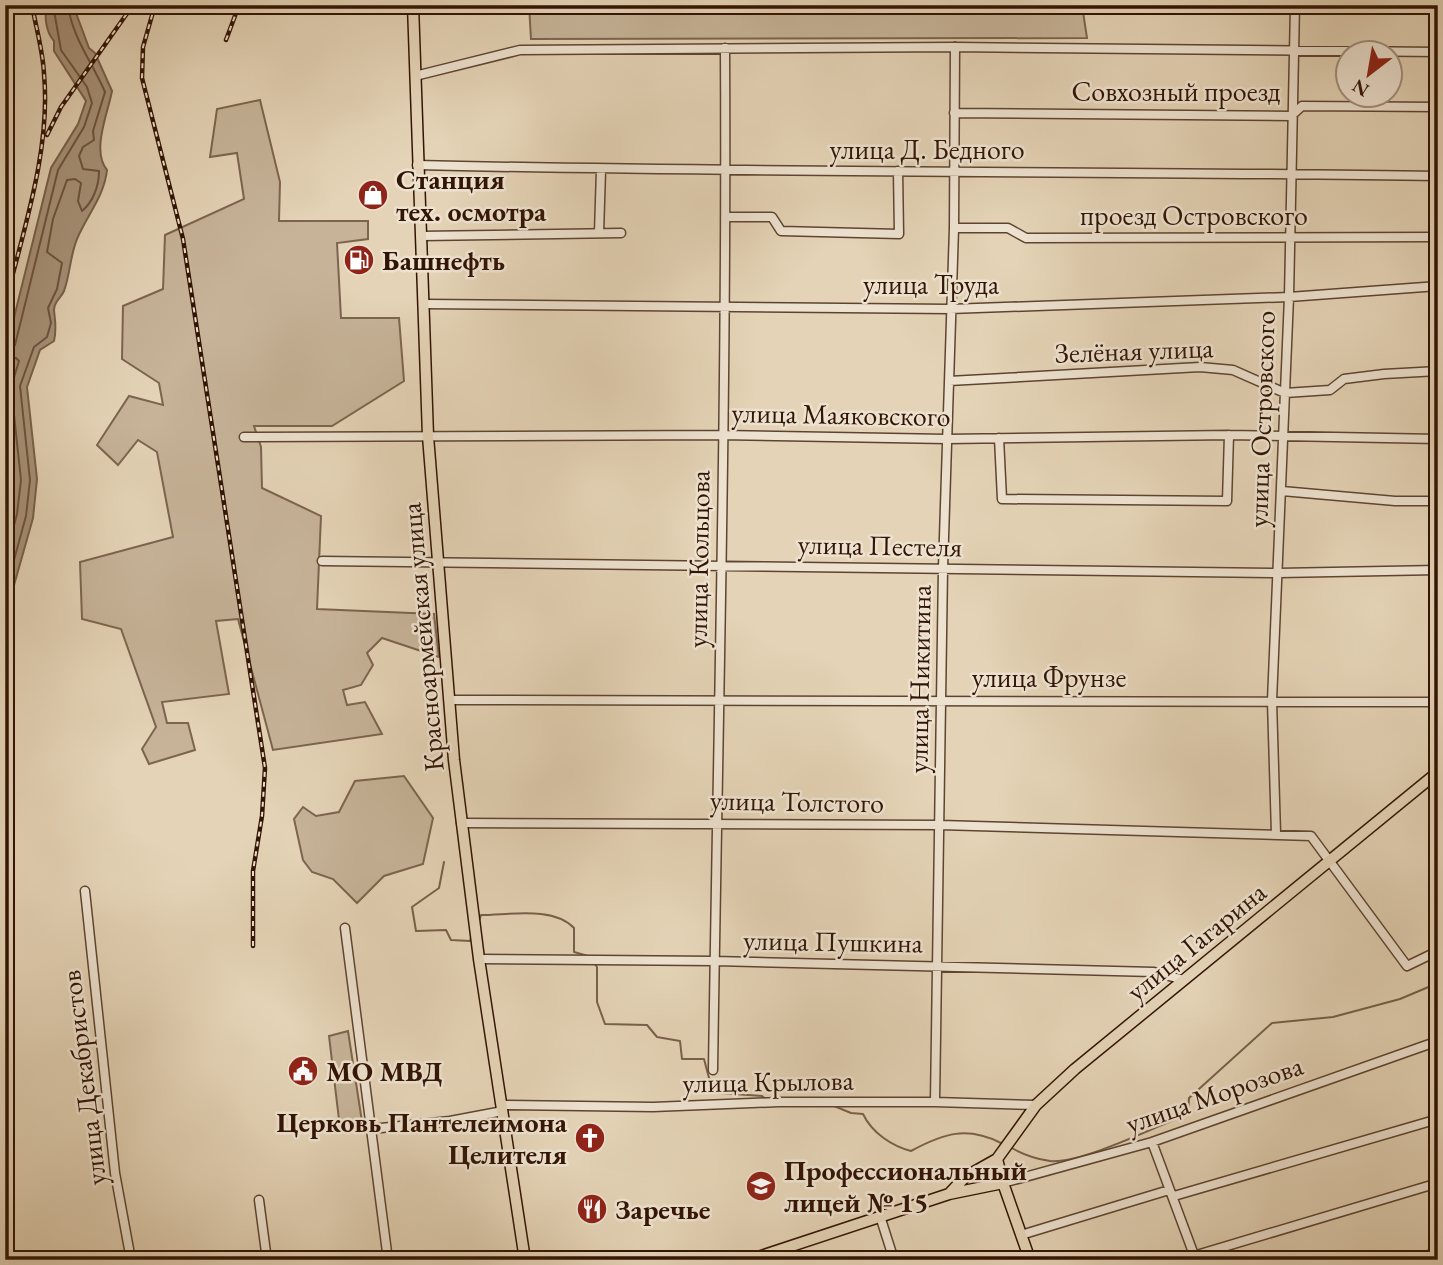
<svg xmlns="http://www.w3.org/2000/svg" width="1443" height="1265" viewBox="0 0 1443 1265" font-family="'EB Garamond',serif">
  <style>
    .green { fill: #c6b398; stroke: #7c644e; stroke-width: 2 }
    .water { fill: #a79279; stroke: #78604a; stroke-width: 2 }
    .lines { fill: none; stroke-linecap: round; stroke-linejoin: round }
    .shore { stroke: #6c533e; stroke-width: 2 }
    .stream { stroke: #78604a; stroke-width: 2 }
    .minor-casing { stroke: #5e4430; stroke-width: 11 }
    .major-casing { stroke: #321404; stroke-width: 13 }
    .minor { stroke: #ede2d0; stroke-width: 8 }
    .major { stroke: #e4d3b6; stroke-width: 10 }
    .rail-casing { stroke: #321404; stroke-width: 4.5 }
    .rail { stroke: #ede2d0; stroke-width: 2; stroke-dasharray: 5; stroke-linecap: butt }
    .labels { text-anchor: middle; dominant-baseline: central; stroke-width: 5; stroke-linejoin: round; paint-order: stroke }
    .street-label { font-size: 28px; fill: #321404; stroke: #ede2d0 }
    .poi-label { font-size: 28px; font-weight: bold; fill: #321404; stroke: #ede2d0; text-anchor: start }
  </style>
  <rect width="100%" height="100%" fill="#e4d3b6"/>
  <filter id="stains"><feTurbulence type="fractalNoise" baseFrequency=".00286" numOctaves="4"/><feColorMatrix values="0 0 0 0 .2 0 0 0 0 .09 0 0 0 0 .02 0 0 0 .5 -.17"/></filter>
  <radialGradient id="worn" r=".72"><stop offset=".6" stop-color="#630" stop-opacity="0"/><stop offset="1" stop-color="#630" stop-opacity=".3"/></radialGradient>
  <path class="green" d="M529,5h553l5,33 -556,1z
    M260,100l20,82 -1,39h89v18l-31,4 4,75h58l5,63 -72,45h-78l7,21 1,41 59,28 -4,93 117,5 5,43 -57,-19 -15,15 6,12 -12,20 -18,5 4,15 18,-3 17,32 -109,16 -35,-131 -22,2 13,73 -67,8 5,21h21l7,27 -46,14 -7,-15 14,-22 -35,-98 -39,-10 -2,-57 93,-25 -16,-85 -19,-12 -20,25 -21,-20 32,-49 34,9 -4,-22 -37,-24 1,-53 40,-17 2,-54 79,-36 -7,-46 -27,4 7,-48z
    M404,776l29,42 -10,46 -39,12 -27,27 -24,-24 -21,-7 -9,-12 -9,-41 9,-12 13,9 23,-4 16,-31z
    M348,1031l15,97 -19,3 -4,-3 -11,-92z"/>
  <path class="water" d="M47,5h26l16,43 6,5 17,38c-4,22 -21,60 -5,79 -3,27 -20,45 -30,69 -7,17 -7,36 -13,52 -3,7 -10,10 -10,19 1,12 3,18 0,31l-14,9 -13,37 10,92 -4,39 -28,99v-263l46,-186 27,-44 8,-23 -32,-50v-10c-8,-9 -10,-24 -7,-36z"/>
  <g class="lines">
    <path class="shore" d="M5,351l10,-6 43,-175 26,-43 8,-24 -5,-16 -26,-37 -8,-45
      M5,360l11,-2 3,3 -8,26 10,93 -4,34 -12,45
      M5,446l5,34 -5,36
      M5,593l21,-77 4,-36 -10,-94 14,-39 13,-10 4,-14 -3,-15 9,-19 5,-26 -15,-11 6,-33 14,-39 8,-1 6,4 -3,18 4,10c11,-9 17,-25 17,-40l-16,-2 -4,-13 4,-9 11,-7 -1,-9 12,-39c-13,-30 -33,-55 -37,-87"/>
    <path class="stream" d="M444,862l-5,26 -27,19 4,24 30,-1 5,10 19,1 2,-6
      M479,921l2,-6c28,0 72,-9 93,13v24l14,4
      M594,963l3,4v35l8,22 42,1 10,12 23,4 2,18h22l5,19 11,15 42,3 5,4
      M775,1105l47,1
      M834,1106l17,7 12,1c9,19 29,32 48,37 33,-18 56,-25 90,-8
      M1010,1147c12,7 26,12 40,14 31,3 107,-35 138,-47l1,-16 83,-75 61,-6 67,-18 38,-16"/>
    <g class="minor-casing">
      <path id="minor" d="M415,76l105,-26 435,-3 483,5
        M954,113l337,3 11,-10 136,1
        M417,165c340,8 681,6 1021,11
        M727,217h45l9,14 118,3 -1,-63
        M954,228h54l18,10 412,-1
        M599,233l2,-63
        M421,236l200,-3
        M424,304l526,5 339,-12 149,-11
        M949,381l251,-14 33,3 52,23 45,-3 14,-11 40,-5 54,-3
        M244,437l477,-2 226,4 282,-4 209,4
        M999,438l3,61 225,2 2,-66
        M1282,491l113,10h43
        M322,561l957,12 159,-3
        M450,700l988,2
        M461,823l479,2 371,11 96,130 31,-15
        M1276,834l-4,-133 17,-404 6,-292
        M85,891l30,282 16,87
        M345,928l43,332
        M479,959l236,2 439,11 30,8
        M713,1070c5,-341 14,-681 12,-1022
        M935,1102l8,-534 11,-340 1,-181
        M501,1105l152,2 126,-5h156l101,3
        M371,1129l79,-8 53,-10
        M1152,1142l42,113
        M1003,1183l149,-41 286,-101
        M1174,1196l264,-77
        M259,1200l8,60
        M880,1216l14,44
        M1021,1235l148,-45
        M1180,1260l258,-77
        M1413,1260l25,-8"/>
    </g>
    <g class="major-casing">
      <path id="major" d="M413,5l15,431 26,324 25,199 46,301
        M997,1159l39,-54 39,-36 363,-297
        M1003,1183l27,77
        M749,1260l200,-66 54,-11 -6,-24 -32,18 -16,17"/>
    </g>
    <use href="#minor" class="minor"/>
    <use href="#major" class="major"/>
    <g class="rail-casing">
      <path id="rail" d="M155,5l-12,42 -1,31 41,161 82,529 -3,48 -9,55v75
        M226,40l13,-35
        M47,135l14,-28 72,-102
        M5,305c18,-74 46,-155 39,-231 -1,-23 -8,-46 -12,-69"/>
    </g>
    <use href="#rail" class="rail"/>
  </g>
  <defs>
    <g id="shop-disc" transform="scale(1.575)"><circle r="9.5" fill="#8f2418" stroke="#ede2d0"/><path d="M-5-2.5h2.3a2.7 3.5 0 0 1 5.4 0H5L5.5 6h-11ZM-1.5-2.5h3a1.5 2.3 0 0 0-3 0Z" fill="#fff"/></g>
    <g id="fuel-disc" transform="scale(1.575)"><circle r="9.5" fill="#8f2418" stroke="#ede2d0"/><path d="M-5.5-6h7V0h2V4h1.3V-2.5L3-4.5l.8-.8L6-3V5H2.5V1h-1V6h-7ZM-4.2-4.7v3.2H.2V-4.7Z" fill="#fff"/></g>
    <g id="civic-disc" transform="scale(1.575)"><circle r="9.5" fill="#8f2418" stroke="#ede2d0"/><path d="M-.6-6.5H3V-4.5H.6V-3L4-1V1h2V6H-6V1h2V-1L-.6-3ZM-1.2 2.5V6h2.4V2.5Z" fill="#fff"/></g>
    <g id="church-disc" transform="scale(1.575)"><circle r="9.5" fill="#8f2418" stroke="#ede2d0"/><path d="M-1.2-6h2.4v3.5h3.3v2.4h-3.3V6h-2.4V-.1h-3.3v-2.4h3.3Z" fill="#fff"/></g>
    <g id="university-disc" transform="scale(1.575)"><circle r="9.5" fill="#8f2418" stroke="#ede2d0"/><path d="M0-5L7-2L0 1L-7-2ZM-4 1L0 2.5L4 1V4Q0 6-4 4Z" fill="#fff"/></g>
    <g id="restaurant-disc" transform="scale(1.575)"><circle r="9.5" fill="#8f2418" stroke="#ede2d0"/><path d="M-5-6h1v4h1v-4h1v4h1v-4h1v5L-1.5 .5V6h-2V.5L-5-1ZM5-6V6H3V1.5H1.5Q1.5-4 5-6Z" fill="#fff"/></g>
  </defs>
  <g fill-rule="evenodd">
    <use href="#shop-disc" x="373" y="195"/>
    <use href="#fuel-disc" x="359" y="260"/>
    <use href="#civic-disc" x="303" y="1071"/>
    <use href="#church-disc" x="590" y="1138"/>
    <use href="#university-disc" x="761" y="1186"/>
    <use href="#restaurant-disc" x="592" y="1209"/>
  </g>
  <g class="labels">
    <g class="street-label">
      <text x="1176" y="91">Совхозный проезд</text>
      <text x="927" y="149">улица Д. Бедного</text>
      <text x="1194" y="215">проезд Островского</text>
      <text x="931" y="284">улица Труда</text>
      <text transform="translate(1134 350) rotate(-2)">Зелёная улица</text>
      <text transform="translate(841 414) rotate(1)">улица Маяковского</text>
      <text transform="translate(1261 419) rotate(-88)">улица Островского</text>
      <text transform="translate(880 545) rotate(1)">улица Пестеля</text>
      <text transform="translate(698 559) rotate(-89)">улица Кольцова</text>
      <text transform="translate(422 637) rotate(-95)">Красноармейская улица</text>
      <text x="1049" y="677">улица Фрунзе</text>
      <text transform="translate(919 679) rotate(-89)">улица Никитина</text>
      <text transform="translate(797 801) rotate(1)">улица Толстого</text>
      <text transform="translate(833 941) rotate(1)">улица Пушкина</text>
      <text transform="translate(1196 941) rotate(-39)">улица Гагарина</text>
      <text transform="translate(83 1078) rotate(-97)">улица Декабристов</text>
      <text transform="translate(768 1081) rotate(-1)">улица Крылова</text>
      <text transform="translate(1214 1094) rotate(-19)">улица Морозова</text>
    </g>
    <g class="poi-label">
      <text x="396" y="179">Станция<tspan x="396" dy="32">тех. осмотра</tspan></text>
      <text x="382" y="260">Башнефть</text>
      <text x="326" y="1071">МО МВД</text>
      <text x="567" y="1122" text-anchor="end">Церковь Пантелеимона<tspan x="567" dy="32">Целителя</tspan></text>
      <text x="784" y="1170">Профессиональный<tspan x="784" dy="32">лицей № 15</tspan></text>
      <text x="615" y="1209">Заречье</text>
    </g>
  </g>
  <rect width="1443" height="1265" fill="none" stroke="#e4d3b6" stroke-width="28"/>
  <rect x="7" y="7" width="1429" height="1251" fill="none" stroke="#321404" stroke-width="3.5"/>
  <rect x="14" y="14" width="1415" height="1237" fill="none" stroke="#321404" stroke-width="2"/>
  <g transform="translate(1369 74) rotate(211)"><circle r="33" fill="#ede2d0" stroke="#a2907e" stroke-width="2"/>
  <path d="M0-5L12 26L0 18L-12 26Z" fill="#8f2418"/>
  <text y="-10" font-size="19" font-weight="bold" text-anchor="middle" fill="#321404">N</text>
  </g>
  <rect width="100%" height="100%" filter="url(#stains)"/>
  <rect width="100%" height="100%" fill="url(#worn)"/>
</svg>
